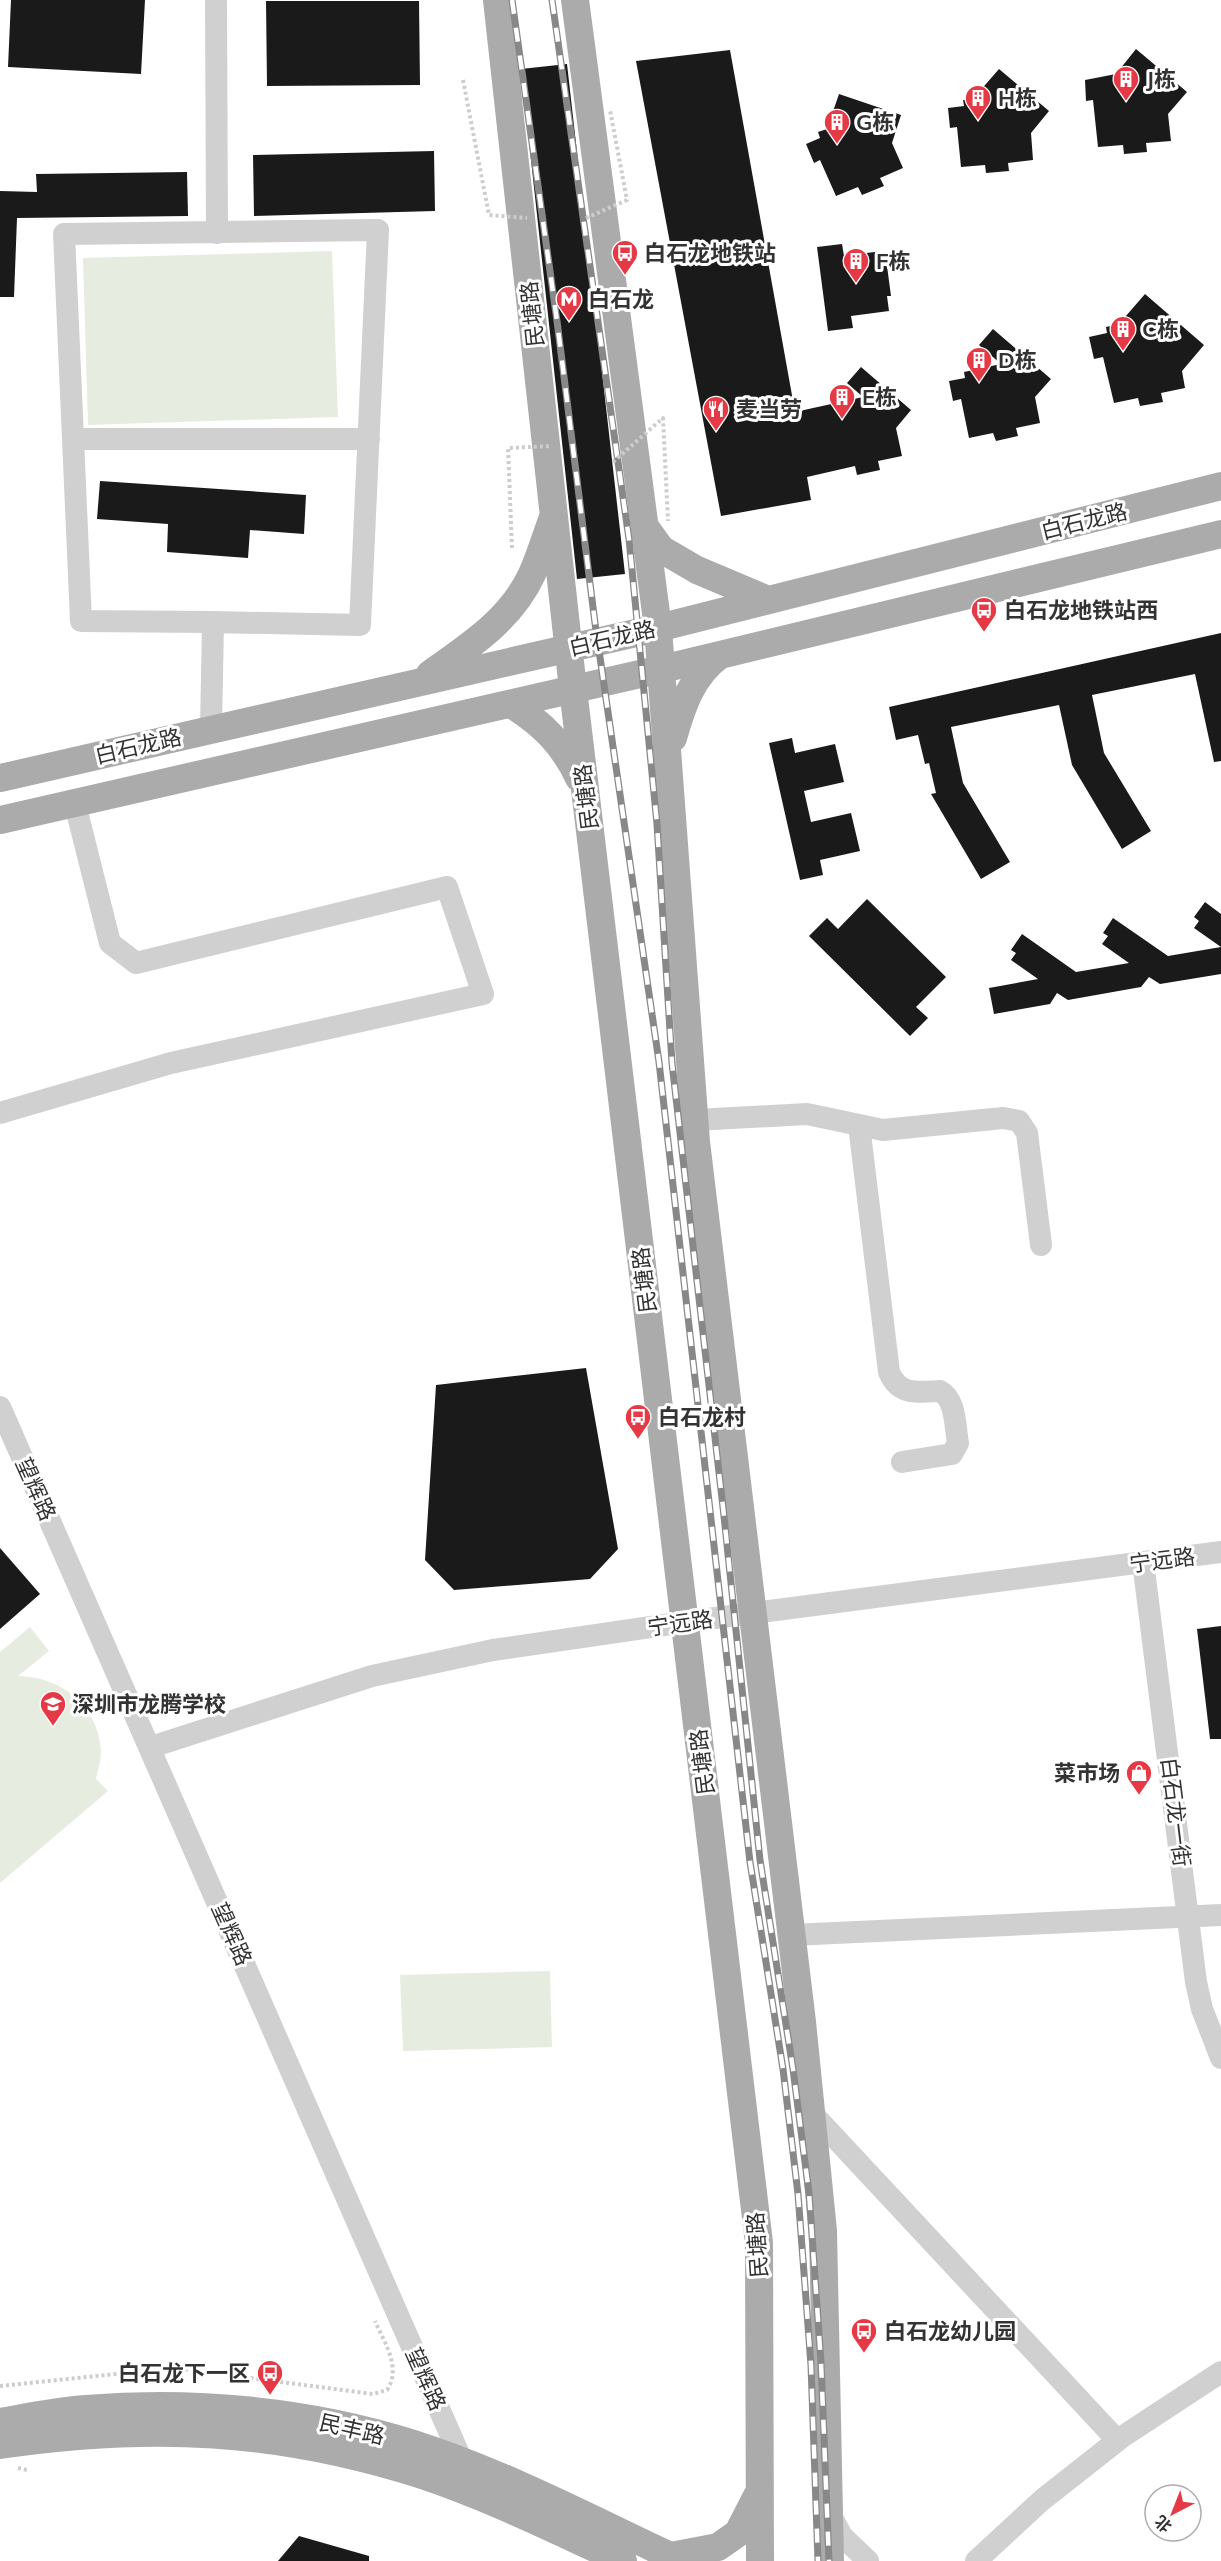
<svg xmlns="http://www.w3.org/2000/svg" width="1221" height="2561" viewBox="0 0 1221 2561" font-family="Mulish,'Noto Sans SC',sans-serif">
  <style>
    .green { fill: #e6ecdf }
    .building { fill: #1a1a1a }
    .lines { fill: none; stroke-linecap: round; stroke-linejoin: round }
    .path { stroke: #cdcdcd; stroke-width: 4; stroke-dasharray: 3 3; stroke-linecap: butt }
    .minor { stroke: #d0d0d0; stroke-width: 22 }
    .major { stroke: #ababab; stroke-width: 28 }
    .rail-casing { stroke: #888; stroke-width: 7 }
    .rail { stroke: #fff; stroke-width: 4.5; stroke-dasharray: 14; stroke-linecap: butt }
    .path-bridge { stroke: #cdcdcd; stroke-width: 4; stroke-dasharray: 3 3; stroke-linecap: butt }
    .labels { text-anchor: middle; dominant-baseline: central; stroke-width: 6; stroke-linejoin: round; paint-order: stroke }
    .poi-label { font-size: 22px; font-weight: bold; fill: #333; stroke: #fff; text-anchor: start }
    .street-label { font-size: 22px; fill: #333; stroke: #fff }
  </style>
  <rect width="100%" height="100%" fill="#fff"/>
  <path class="green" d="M332,251l6,166 -250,8 -5,-167z
    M30,1627l19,24 -31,25c43,1 80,29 83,75 0,9 -3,19 -5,28l12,12 -108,92v-231z
    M550,1971l2,76 -149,4 -3,-76z"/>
  <path class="building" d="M11,0h134l-4,74 -133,-7z
    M266,1h153l1,84 -153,1z
    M1136,49l51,43 -19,22 3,27 -25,2 1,9 -23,2 -1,-9 -25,2 -5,-47 -7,1 -1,-21 31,-6z
    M730,50l65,362 68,-15 -16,-14 14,-16 50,43 -15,18 6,28 -24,5 2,9 -23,5 -2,-9 -48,11 4,23 -90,16 -85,-455z
    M567,64l58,510 -48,5 -56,-510z
    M999,69l50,42 -18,22 2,27 -25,3 1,8 -23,2 -1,-8 -24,2 -4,-40 -7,1 -2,-20 16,-2 -1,-6h9z
    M839,94l62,21 -9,28 11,25 -23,10 4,8 -22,9 -4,-8 -22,9 -16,-36 -6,3 -8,-19 14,-6 -2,-6 9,-3z
    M434,151l1,60 -181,5 -1,-61z
    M187,172l1,44 -171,2 -3,79h-14v-106l37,1 -1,-18z
    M842,244l2,12 38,-5 1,15h4l4,30h-4l2,15 -38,5 2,12 -25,3 -11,-84z
    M1145,294l59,51 -22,26 3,17 -24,5 2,9 -23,4 -2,-8 -24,5 -11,-46 -9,2 -5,-22 18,-4 -1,-6 13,-3z
    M993,329l58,50 -16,18 5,26 -24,5 2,8 -22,5 -3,-8 -24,5 -8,-39 -8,2 -4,-20 16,-3 -1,-6 37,-8 -22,-19z
    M100,481l206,14 -2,39 -54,-4 -2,28 -81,-6 1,-28 -71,-5z
    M1221,633v128l-7,1 -19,-88 -103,21 12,58 47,78 -29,18 -50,-84 -13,-60 -108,22 12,56 47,79 -29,17 -50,-85 5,-1 -7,-30 -4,1 -7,-29 -22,5 -7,-33z
    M792,738l3,15 40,-9 9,38 -40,9 7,31 40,-9 9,38 -40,9 3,15 -23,5 -31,-137z
    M867,899l79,78 -30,30 12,11 -18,18 -101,-100 18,-18 11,11z
    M1205,902l16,12v33l-27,-19 5,-7 -5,-4z
    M1113,918l55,38 53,-9v27l-61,10 -11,-7 -8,10 -73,13 -11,-7 -7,11 -56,10 -5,-26 49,-9 -27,-19 5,-7 -5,-3 11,-16 54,38 53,-9 -27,-19 6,-8 -5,-3z
    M586,1368l32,181 -28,30 -136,11 -29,-30 11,-175z
    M0,1548l40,46 -40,35z
    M1221,1626v113h-11l-13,-110z
    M299,2536l70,20v5h-91z"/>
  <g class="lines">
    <path class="path" d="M0,2386l174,-18 199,26 14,-4c15,-22 -3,-48 -12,-69
      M18,2468l9,2"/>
    <path class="minor" d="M216,0l1,233
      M73,439h296
      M211,729l2,-107 -132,-1 -17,-387 314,-4 -18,395 -147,-3
      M0,1113l171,-50 312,-69 -36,-107 -311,76 -26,-20 -35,-139
      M695,1120l112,-6 76,16 120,-12 16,3 8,12 14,112
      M859,1125l30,247c10,24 29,20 51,19 16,8 15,36 18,52l-6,11 -50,8
      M0,1407l462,1054
      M1143,1562l53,420 6,27 19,49
      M151,1747l221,-71 121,-26 192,-28 536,-70
      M792,1935l429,-20
      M811,2112l306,328
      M829,2512l13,24 26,25
      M976,2561l66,-61 80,-63 99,-65"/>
    <path class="major" d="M497,0l76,689 186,1554 1,318
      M575,0l83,628 38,514 106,880 21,209 7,330
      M645,527l16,22 36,21 71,30
      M430,674c39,-28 81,-54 102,-100 8,-18 14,-38 21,-57
      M511,704c31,19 53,41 68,74
      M673,738c9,-32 19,-63 47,-83
      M0,778l658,-150 563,-142
      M0,820l662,-151 559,-135
      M0,2422c28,-5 57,-11 86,-13 109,-9 224,2 328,35 93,30 179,76 267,117
      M0,2445c150,-22 278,-16 422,30 69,23 135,56 201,86
      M671,2556l47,-9 20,-14 19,-37"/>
    <g class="rail-casing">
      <path id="rail" d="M512,0l45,321 38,302 64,439 91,800 33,207 15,125 13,171 7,196
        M552,0l77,539 28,285 15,239 52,453 36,344 33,209 16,124 12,169 8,199"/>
    </g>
    <use href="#rail" class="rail"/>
    <path class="path-bridge" d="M463,80l26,135 38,3
      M586,218l41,-18 -17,-90
      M613,462l50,-44 5,103
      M512,548l-4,-100 44,-2"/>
  </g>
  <defs>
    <g id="building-pin" transform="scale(1.35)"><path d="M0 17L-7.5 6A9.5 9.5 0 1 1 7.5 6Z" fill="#e63946" stroke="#fff"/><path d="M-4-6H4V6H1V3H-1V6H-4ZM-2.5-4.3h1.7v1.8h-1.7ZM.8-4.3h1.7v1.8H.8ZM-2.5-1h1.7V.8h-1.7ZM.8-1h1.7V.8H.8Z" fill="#fff"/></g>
    <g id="bus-pin" transform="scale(1.35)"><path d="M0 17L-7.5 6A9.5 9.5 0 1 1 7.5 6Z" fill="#e63946" stroke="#fff"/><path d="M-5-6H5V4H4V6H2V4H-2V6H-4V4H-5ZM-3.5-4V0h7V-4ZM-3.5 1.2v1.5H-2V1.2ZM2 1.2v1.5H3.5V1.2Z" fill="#fff"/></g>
    <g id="metro-pin" transform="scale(1.35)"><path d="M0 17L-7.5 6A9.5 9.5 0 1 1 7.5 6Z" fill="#e63946" stroke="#fff"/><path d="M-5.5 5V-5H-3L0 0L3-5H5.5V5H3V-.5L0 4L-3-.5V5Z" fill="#fff"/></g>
    <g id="restaurant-pin" transform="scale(1.35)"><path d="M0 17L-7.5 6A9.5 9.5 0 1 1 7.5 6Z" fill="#e63946" stroke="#fff"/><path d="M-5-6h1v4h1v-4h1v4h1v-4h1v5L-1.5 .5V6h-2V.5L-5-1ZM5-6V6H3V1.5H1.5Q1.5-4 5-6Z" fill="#fff"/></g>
    <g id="school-pin" transform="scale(1.35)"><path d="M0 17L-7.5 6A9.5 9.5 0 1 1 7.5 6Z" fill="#e63946" stroke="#fff"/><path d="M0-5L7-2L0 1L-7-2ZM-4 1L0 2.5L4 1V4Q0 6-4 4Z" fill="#fff"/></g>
    <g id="shop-pin" transform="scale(1.35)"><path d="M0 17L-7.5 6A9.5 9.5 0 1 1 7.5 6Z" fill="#e63946" stroke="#fff"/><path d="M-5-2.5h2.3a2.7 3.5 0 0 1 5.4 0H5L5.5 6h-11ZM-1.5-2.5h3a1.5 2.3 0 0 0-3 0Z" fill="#fff"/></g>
  </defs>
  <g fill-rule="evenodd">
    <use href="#building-pin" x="1126" y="79"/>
    <use href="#building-pin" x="978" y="98"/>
    <use href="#building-pin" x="837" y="122"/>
    <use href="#bus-pin" x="625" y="253"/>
    <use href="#building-pin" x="856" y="261"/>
    <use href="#metro-pin" x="569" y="299"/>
    <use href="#building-pin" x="1123" y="329"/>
    <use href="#building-pin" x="979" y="360"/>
    <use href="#building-pin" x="842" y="397"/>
    <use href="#restaurant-pin" x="716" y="409"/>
    <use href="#bus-pin" x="984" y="610"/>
    <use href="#bus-pin" x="638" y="1417"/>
    <use href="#school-pin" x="53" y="1704"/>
    <use href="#shop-pin" x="1139" y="1773"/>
    <use href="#bus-pin" x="864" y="2331"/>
    <use href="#bus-pin" x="270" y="2373"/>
  </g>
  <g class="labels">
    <g class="poi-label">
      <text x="1146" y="79">J栋</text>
      <text x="998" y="98">H栋</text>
      <text x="856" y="122">G栋</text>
      <text x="644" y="253">白石龙地铁站</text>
      <text x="876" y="261">F栋</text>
      <text x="588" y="299">白石龙</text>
      <text x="1142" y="329">C栋</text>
      <text x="998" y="360">D栋</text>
      <text x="862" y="397">E栋</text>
      <text x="736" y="409">麦当劳</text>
      <text x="1004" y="610">白石龙地铁站西</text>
      <text x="658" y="1417">白石龙村</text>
      <text x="72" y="1704">深圳市龙腾学校</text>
      <text x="1120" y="1773" text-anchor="end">菜市场</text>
      <text x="884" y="2331">白石龙幼儿园</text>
      <text x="250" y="2373" text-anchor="end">白石龙下一区</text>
    </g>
    <g class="street-label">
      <text transform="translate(532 314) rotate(-96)">民塘路</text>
      <text transform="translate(1084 521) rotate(-14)">白石龙路</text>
      <text transform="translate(612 638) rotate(-13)">白石龙路</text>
      <text transform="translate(138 746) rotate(-13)">白石龙路</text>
      <text transform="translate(586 797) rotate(-97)">民塘路</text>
      <text transform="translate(644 1280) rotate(-97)">民塘路</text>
      <text transform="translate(36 1489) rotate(66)">望辉路</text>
      <text transform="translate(1162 1560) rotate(-7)">宁远路</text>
      <text transform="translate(680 1623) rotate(-8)">宁远路</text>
      <text transform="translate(702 1762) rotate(-97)">民塘路</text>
      <text transform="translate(1176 1812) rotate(83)">白石龙一街</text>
      <text transform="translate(232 1934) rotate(66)">望辉路</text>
      <text transform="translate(757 2245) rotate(-94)">民塘路</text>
      <text transform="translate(426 2379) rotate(66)">望辉路</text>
      <text transform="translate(352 2429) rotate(13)">民丰路</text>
    </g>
  </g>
  <g transform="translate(1173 2513) rotate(222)"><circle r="28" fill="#ffffff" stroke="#adadad" stroke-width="1.5"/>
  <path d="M0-4.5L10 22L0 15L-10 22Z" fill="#e63946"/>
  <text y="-9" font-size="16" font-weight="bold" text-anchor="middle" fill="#333333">北</text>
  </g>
</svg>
